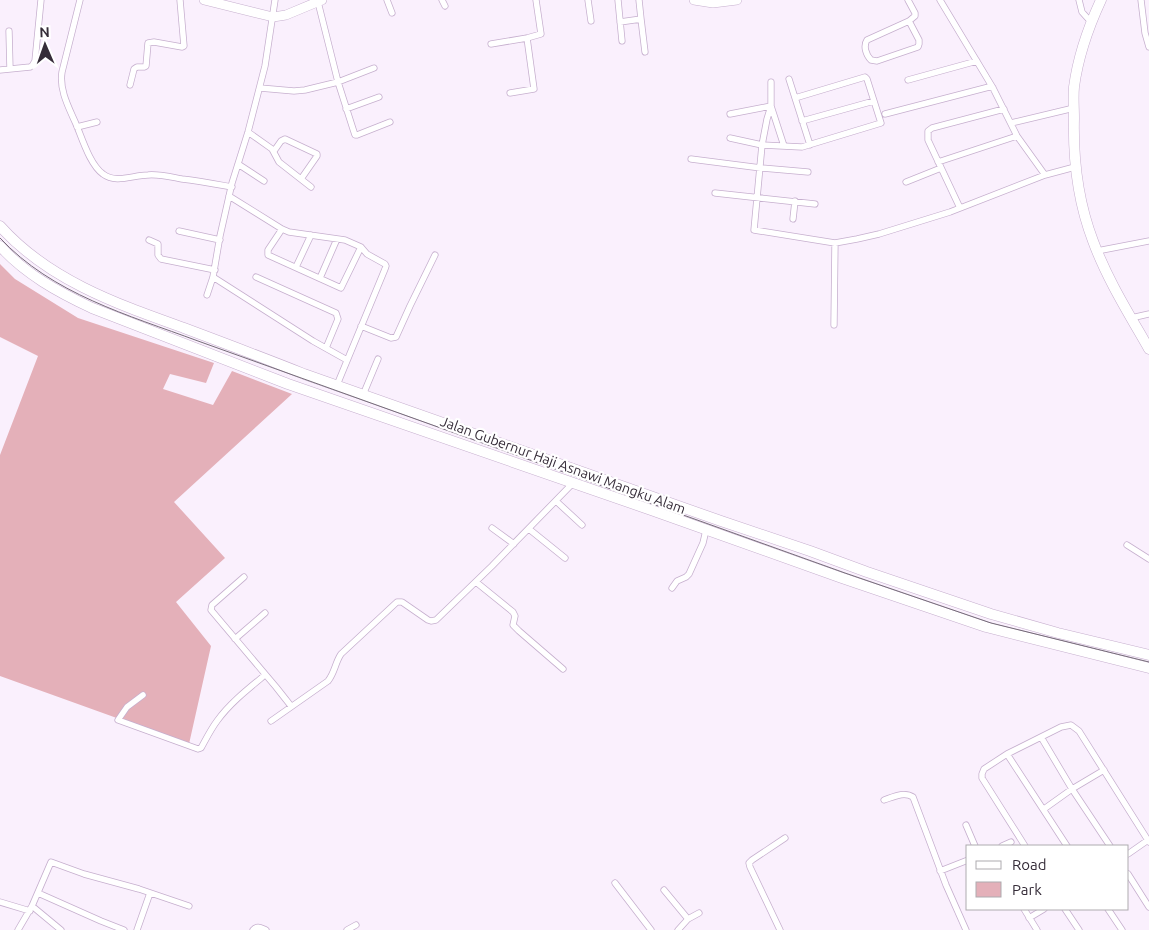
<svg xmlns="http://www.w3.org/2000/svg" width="1149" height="930" viewBox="0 0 1149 930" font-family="Ubuntu,sans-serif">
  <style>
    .green { fill: #e4b0b9 }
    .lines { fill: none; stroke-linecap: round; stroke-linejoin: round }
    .street-casing { stroke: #c6afce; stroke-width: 7 }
    .secondary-casing { stroke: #c6afce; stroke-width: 10 }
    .highway-casing { stroke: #c6afce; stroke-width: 11 }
    .street { stroke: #fff; stroke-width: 5.5 }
    .secondary { stroke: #fff; stroke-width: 9 }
    .highway { stroke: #fff; stroke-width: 10 }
    .tram { stroke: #756c78; stroke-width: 1 }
    .labels { text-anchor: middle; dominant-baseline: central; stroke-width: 4.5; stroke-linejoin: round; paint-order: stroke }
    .street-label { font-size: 14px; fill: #352c38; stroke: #fff }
  </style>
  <rect width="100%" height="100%" fill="#faf0fd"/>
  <path class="green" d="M0,264l15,15 63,39 136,45 -8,20 -36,-9 -7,15 50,16 19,-34 60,23 -118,108 51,56 -49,44 35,44 -22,98 -189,-68v-221l38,-99 -38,-19z"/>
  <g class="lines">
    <g class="street-casing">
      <path id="street" d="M80,0l-18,72c-3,18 7,36 14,52 6,14 14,41 27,50 13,10 30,1 45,1 11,-1 23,2 34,4 17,2 33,5 50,8
        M387,0l5,13
        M442,0l3,6
        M588,0l3,21
        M618,0l4,41
        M639,0l2,19
        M908,0l7,13v3l-6,5 -42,19c-4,6 -1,15 4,20l6,1 41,-14 1,-3v-4l-10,-19
        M940,0l53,88 24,48 28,39
        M1079,0l3,12 9,10
        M1141,0l4,33 4,14
        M318,2l20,80 36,-14
        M620,22l21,-3 4,33
        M9,31l1,38
        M491,44l36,-6 14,-4 -5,-34
        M0,70l30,-3 2,-1 3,-5 6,-61
        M789,79l21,66
        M908,80l69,-19
        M771,82v24l-4,13 -5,26 -8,85 81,13 22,-4 22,-5 71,-22 95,-37 30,-8
        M130,85l4,-16 3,-2h7l2,-1 2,-23 6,-1 28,5 2,-1 -4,-46
        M260,88l34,3 11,-1 33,-8 15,47 2,6h2l33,-13
        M510,93l24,-4 -7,-51
        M346,109l33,-12
        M730,114l41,-8 13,40
        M885,114l104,-27 4,1
        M802,121l72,-20
        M1011,123l63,-15
        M77,127l20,-5
        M248,132l24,17 7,13 32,25
        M730,138l32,7 40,2 79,-24 -14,-44 -2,-2 -70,21
        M274,151l7,-10 4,-2 32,15v2l-16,23
        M691,159l70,9 47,4
        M938,162l79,-26
        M238,164l26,17
        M906,182l35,-14
        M715,193l100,11
        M229,196l53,33 7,3 56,8 16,7 6,7 18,10 1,2 -1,3 -48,116
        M960,208l-32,-68v-9l4,-3 72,-19
        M793,219l2,-18
        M282,229l-14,21v5l73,33 20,-41
        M179,231l41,9
        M149,240l9,4v11l3,4 54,11
        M1097,251l52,-10
        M296,267l15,-32
        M213,277l100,64 34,19
        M256,277l80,36 2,6 -12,29
        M320,278l17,-39
        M207,295l6,-18 7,-41 12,-53 16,-51 17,-66 10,-66
        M1131,318l18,-4
        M834,325l1,-82
        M361,326l30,12 5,-1 14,-31 25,-51
        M363,395l15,-36
        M556,501l26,24
        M492,528l22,16
        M529,529l36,29
        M1127,545l22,14
        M244,577l-32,28 -1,5 65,77 15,19
        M476,582l37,30 2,4 -2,9 6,6 44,38
        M672,588l5,-7 9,-4 3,-3 14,-31 3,-13
        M235,639l30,-26
        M143,695l-16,12 -9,13 80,29 3,-1c5,-9 10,-19 16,-27 13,-18 31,-32 48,-46
        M271,721l57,-40c7,-9 7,-18 13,-27l56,-52h5l26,18 3,1 5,-1 56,-54 81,-83
        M1041,737l31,52 38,57
        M1007,754l60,92
        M884,800c9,-3 20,-9 29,-3l33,88 20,45
        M1044,809l28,-20 32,-19
        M966,825l9,21
        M1002,846l9,-4
        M1025,846l-43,-68v-4l2,-5 23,-15 54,-27 10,-2 8,6 70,111
        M1128,854l20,-14
        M940,871l28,-11
        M1128,874l21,33
        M615,883l36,47
        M664,890l24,29
        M38,893l63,28 23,9
        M0,902l30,9
        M32,906l29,24
        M1024,909l13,21
        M1065,909l14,21
        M1108,909l14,21
        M1029,918l15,-9
        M18,930l14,-24 19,-44 33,12 55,15 50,17
        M137,930l13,-37
        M253,930c4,-5 8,-2 13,0
        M347,930l9,-5
        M678,930l10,-11 11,-6
        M780,930l-30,-63 -1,-4 3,-3 33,-22"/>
    </g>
    <g class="secondary-casing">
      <path id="secondary" d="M204,0l69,17 13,-2 36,-15
        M694,0l19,3 24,-3"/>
    </g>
    <g class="highway-casing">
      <path id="highway" d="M1101,0c-13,28 -23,57 -27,87 -1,10 0,21 0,31 -1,41 4,84 19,123 14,38 36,73 56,108
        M0,226c48,54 117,78 184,102 40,15 80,30 120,46l417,147 89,30 57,21 124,42 67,19 91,22
        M0,246c25,28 58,46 92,62l196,76 366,127 188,67 144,49 163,41"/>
    </g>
    <use href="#street" class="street"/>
    <use href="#secondary" class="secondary"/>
    <use href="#highway" class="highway"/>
    <path class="tram" d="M0,238c52,56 128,77 198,103l647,232 146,50 158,39"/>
  </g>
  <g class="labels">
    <g class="street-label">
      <text transform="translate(563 465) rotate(20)">Jalan Gubernur Haji Asnawi Mangku Alam</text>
    </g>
  </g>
  <rect x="966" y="845" width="162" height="65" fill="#ffffff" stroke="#aeabaf"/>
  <rect x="976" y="861" width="25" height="8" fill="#ffffff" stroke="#aeabaf"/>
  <text x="1012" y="870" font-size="15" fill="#352c38">Road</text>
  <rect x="976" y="882" width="25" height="15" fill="#e4b0b9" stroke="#aeabaf"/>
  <text x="1012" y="895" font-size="15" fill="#352c38">Park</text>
  <g transform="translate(45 45) rotate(358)" stroke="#ffffff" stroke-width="4" paint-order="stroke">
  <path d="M0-4L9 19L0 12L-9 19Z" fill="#352c38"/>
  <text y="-8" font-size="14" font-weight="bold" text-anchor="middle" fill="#352c38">N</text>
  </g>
</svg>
